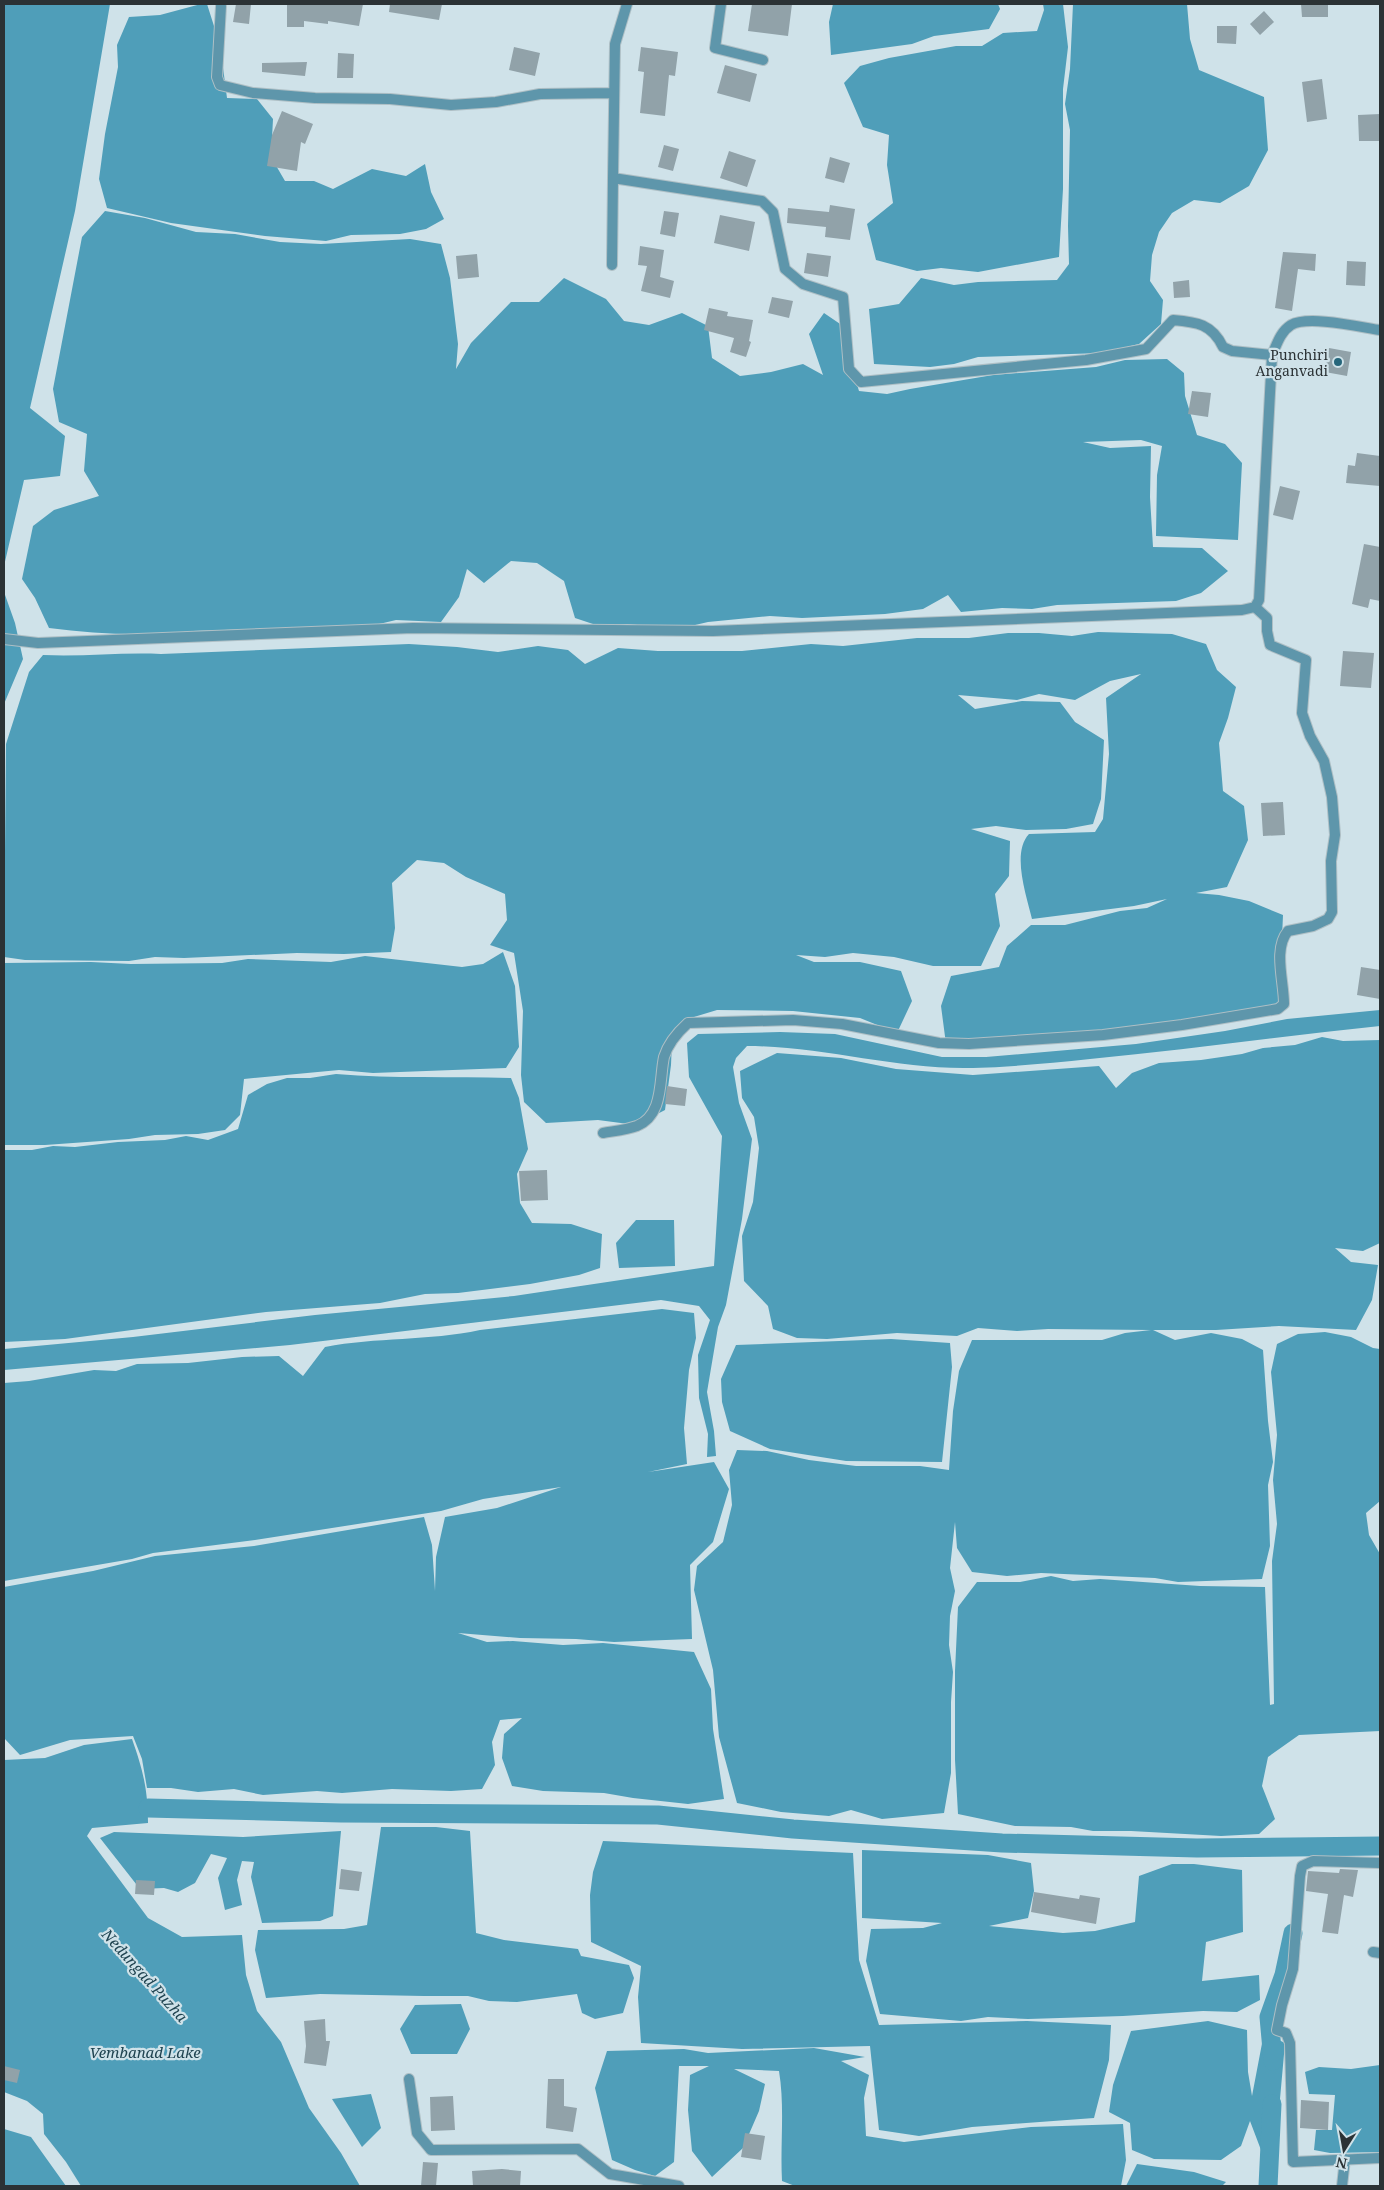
<svg xmlns="http://www.w3.org/2000/svg" width="1384" height="2190" viewBox="0 0 1384 2190" font-family="'Noto Serif',serif">
  <style>
    .water { fill: #4f9eb9 }
    .lines { fill: none; stroke-linecap: round; stroke-linejoin: round }
    .canal { stroke: #4f9eb9; stroke-width: 19 }
    .building { fill: #91a2a9 }
    .minor-casing { stroke: #aebfc5; stroke-width: 12 }
    .tertiary-casing { stroke: #aebfc5; stroke-width: 12 }
    .minor { stroke: #5e96ab; stroke-width: 10 }
    .tertiary { stroke: #5e96ab; stroke-width: 10 }
    .poi-dot { fill: #26667b; stroke: #cfe2e9; stroke-width: 2 }
    .labels { text-anchor: middle; dominant-baseline: central; stroke-width: 4.5; stroke-linejoin: round; paint-order: stroke }
    .poi-label { font-size: 14px; fill: #2b3235; stroke: #cfe2e9; text-anchor: end }
    .water-label { font-size: 15px; font-style: italic; fill: #204451; stroke: #cfe2e9 }
  </style>
  <rect width="100%" height="100%" fill="#cfe2e9"/>
  <path class="water" d="M4,4h106l-35,207 -45,197 35,28 -5,40 -36,4 -20,86z
    M201,4h6l13,41 7,53 30,1 16,20 -2,38 14,24h29l19,8 39,-20 34,7 19,-12 6,28 13,27 -18,10 -26,5 -49,1 -25,6 -61,-5 -94,-13 -64,-15 -8,-29 6,-45 13,-67 -1,-22 12,-28 31,-2z
    M833,4h165l2,5 -11,20 -55,7 -22,8 -81,11 -2,-33z
    M1043,4h20l5,43 -5,42v100l-4,68 -81,15 -37,-4 -24,3 -41,-11 -9,-36 26,-21 -6,-38 2,-30 -26,-8 -19,-44 16,-17 29,-8 67,-12h26l21,-13 34,-2 7,-21z
    M1073,4h114l3,35 9,31 65,27 4,53 -19,36 -29,17 -26,-3 -22,13 -13,19 -7,23 -2,26 13,19 -2,24 -22,20 -37,9 -124,4 -24,7 -24,3 -56,-3 -5,-55 30,-5 22,-26 33,7 24,-3 79,-2 12,-16 -1,-38 2,-96 -5,-26 5,-35z
    M105,211l40,7 51,14 39,2 45,8 41,2 89,-5 31,5 9,34 8,66 -2,25 15,-26 40,-41h28l25,-24 42,21 18,22 25,4 33,-12 26,13 4,32 28,18 31,-4 32,-8 20,11 -14,-41 15,-21 22,15 6,40 7,23 28,3 23,-5 83,-14 103,-8 29,-7 42,-1 17,14 1,23 12,39 28,9 17,19 -4,77 -82,-4 1,-61 5,-29 -21,-6 -58,2 27,6 41,-2 -1,51 3,50 49,1 26,23 -27,22 -25,8 -119,4 -25,4 -30,-1 -41,4 -13,-17 -25,14 -38,5 -83,4 -32,-2 -62,6 -30,7 -51,-5 -28,2 -24,-8 -11,-37 -27,-18 -26,-2 -27,22 -17,-14 -8,28 -18,25 -45,-2 -21,5 -182,6c-48,6 -97,3 -144,-3l-14,-30 -13,-19 11,-53 21,-16 45,-14 -15,-25 3,-37 -28,-12 -6,-33 29,-152z
    M4,592l11,31 8,36 -19,45z
    M1098,632l74,2 34,10 11,26 19,17 -8,31 -9,25 4,48 21,15 4,34 -21,47 -31,6 23,2 30,6 34,14 -4,91 -78,16 -255,22 -5,-38 10,-30 48,-9 8,-21 24,-21h34l55,-14 27,-3 20,-9 -33,7 -102,13c-5,-22 -21,-66 -3,-85l66,-2 8,-13 6,-65 -3,-56 35,-24 -31,7 -35,19 -36,-6 -22,6 -59,-5 17,14 47,-8 38,1 15,20 29,18 -3,59 -8,25 -27,5 -40,1 -30,-4 -25,3 39,12 -1,35 -14,18 5,32 -19,40h-48l-39,-9 -41,-4 -28,4 -29,-2 18,7h46l41,9 11,30 -15,32 -37,-15 -67,-7 -76,-1 -23,7 -22,24 -1,24 -6,45 -29,15 -38,-5 -52,3 -22,-21 -3,-27 2,-64 -9,-58 -24,-8 17,-25 -2,-26 -39,-17 -22,-14 -27,-3 -25,23 3,45 -4,24 -47,2 -47,-1 -113,5 -29,-1 -26,4 -104,-1 -21,-3 2,-213 23,-72 14,-17c40,2 79,-3 118,-1l248,-10 48,3 41,5 40,-6 30,4 17,14 33,-16 40,3h84l69,-7 32,2 74,-8h52l39,-5h31l33,3z
    M503,952l12,34 4,61 -13,21 -133,5 -34,-3 -95,9 -4,36 -15,15 -27,4 -43,1 -26,4 -84,6h-41v-182l87,-1 40,2 91,-1 26,-4 83,3 34,-6 97,11 21,-3z
    M1380,1010v16c-97,10 -193,24 -290,33 -39,4 -78,8 -117,9 -76,2 -150,-22 -226,-22l-11,12 -3,9 6,36 13,36 -10,80 -16,86 -8,22 -11,65 7,39 2,25 -9,1 1,-23 -9,-36 -1,-43 12,-35 -11,-14 -38,-6 -371,45 -286,25v-21l129,-12 182,-22 199,-19 200,-30 8,-130 -33,-59 -2,-34 11,-9 82,-2 55,2 107,23h44l150,-13 89,-13 62,-12z
    M1322,1037l21,4 37,-1v203l-17,8 -28,-3 16,14 27,3 -6,35 -16,30 -77,-4 -63,4h-63l22,10 36,-7 31,6 21,11 5,71 5,41 -5,23 2,61 -8,33 -84,3 -23,-4 -114,-5 -34,3 -35,-4 -15,-24 -2,-26 -5,46 5,23 -5,25 -1,29 4,27 -2,30v71l-7,40 -62,6 -31,-9 -22,6 -48,-4 -44,-9 -18,-66 -6,-67 -19,-80 3,-24 26,-24 9,-37 -3,-35 8,-20 30,1 42,9 47,6h64l29,4 4,-59 6,-40 13,-31h130l23,-7 26,-3 -103,-1 -31,2 -39,-3 -21,8 -60,-3 -70,6 -30,-1 -24,-9 -5,-23 -24,-25 -2,-45 11,-34 6,-54 -5,-31 -12,-19 -2,-27 37,-18 64,5 55,11 77,6 126,-9 17,22 16,-15 27,-10 42,-3 41,-6 21,-6 32,-3z
    M336,1074c58,5 117,2 175,4l8,20 9,51 -11,25 3,29 12,20 39,1 31,10 -2,34 -21,7 -49,9 -72,9 -33,1 -45,9 -114,9 -201,27 -61,3v-192h28l21,-4 22,1 43,-5 47,-2 21,-4 22,4 30,-11 10,-34 19,-11 20,-6h23z
    M636,1220h38l1,46 -56,2 -3,-25z
    M662,1309l32,4 2,25 -7,32 -5,58 3,36 -39,8 66,-10 15,27 -16,53 -23,23 2,74 -78,3 -38,-3 -56,-1 -62,-5 29,9 26,-1 50,4 40,-2 91,9 17,37 2,40 11,70 -36,5 -55,-6 -29,-5 -61,-2 -31,-5 -10,-28 2,-24 18,-16 -22,2 -8,22 3,23 -13,24 -31,2 -59,-2 -50,4 -25,-2 -54,4 -29,-6 -36,3 -27,-4h-24l-5,-29 -9,-23 -63,4 -50,15 -16,-17v-151l89,-16 62,-15 99,-10 170,-29 8,28 3,46 1,-34 9,-40 52,-9 64,-21 -78,12 -42,12 -186,29 -102,13 -21,6 -128,22v-198l25,-2 65,-11 22,1 21,-7 51,-1 54,-6 37,-1 24,20 22,-29c51,-10 104,-6 155,-17z
    M1325,1332l26,5 22,11 7,1v152l-14,12 3,22 11,19v177l-81,4 -31,22 -6,29 13,33 -16,15 -38,2 -90,-5h-38l-22,-4 -56,-1 -57,-12 -3,-54v-89l3,-64 19,-25h43l31,-6 22,5 27,-2 100,7 65,1 5,118 4,-1 -2,-143 5,-37 -4,-44 4,-45 -6,-63 6,-28 21,-10z
    M891,1339l59,4 2,24 -10,95 -96,-1 -76,-12 -40,-18 -8,-29 -1,-23 15,-34z
    M132,1739c11,31 16,51 16,84l-56,5 -5,8 61,82 34,19 60,-2 4,40 11,36 24,31 28,66 32,45 19,33h-279l-15,-24 -22,-28 -1,-20 -16,-13 -23,-9v-332l41,-2 39,-13z
    M381,1827h55l34,4 6,102 28,7 74,9 3,7 48,9 5,13 -11,35 -28,6 -13,-6 -5,-19 -60,8 -28,-1 -21,-5h-44l-104,-2 -54,4 -11,-48 3,-20 86,-1 23,-4z
    M341,1831l-8,85 -13,5 -58,2 -11,-46 3,-15 -12,-1 -5,19 5,25 -17,5 -7,-32 9,-20 -16,-4 -16,29 -17,9 -14,-4 -24,1 -40,-51 14,-6 129,5z
    M603,1841l250,12 6,107 20,65 148,-4 84,4 -2,35 -15,58 -122,9 -53,9 -40,-6 -9,-84 -128,3 -101,-6 -3,-46 3,-31 -50,-24 -1,-47 3,-23z
    M862,1850l126,5 43,8 3,28 -6,27 -39,8 74,7 32,-2 40,-9 4,-46 33,-12h22l48,6 1,62 -37,10 -4,39 57,-6 1,25 -23,12 -34,-1 -80,5 -95,3 -40,-2 -27,4 -81,-7 -14,-53 5,-32 52,-1 19,-5 -80,-5z
    M461,2004l9,25 -13,25h-46l-11,-25 15,-24z
    M1208,2021l39,9 1,42 4,24 12,-63 21,10 -6,67 -18,40 -11,-29 -9,25 -20,14 -67,-1 -22,-9 -2,-27 -21,-11 4,-27 18,-54z
    M814,2048l51,9 -24,4 28,14 -5,23 2,38 38,6 127,-15 92,-3 3,36 -5,26h-326l-13,-5c-2,-38 3,-73 -3,-110l-45,-2 31,15 -6,27 -16,37 -31,29 -20,-26 -4,-41 2,-35 19,-9h-30l-5,96 -19,14 -20,-6 -23,-10 -17,-72 12,-37 77,-2 24,4z
    M1380,2065v87l-50,1 -16,-3 2,-20h16l3,-35 -26,-1 -4,-22 14,-5 32,2z
    M371,2094l10,34 -19,19 -30,-48z
    M4,2129l27,8 35,49h-62z
    M1137,2164l57,8 32,10 -4,4h-96z"/>
  <g class="lines">
    <path class="canal" d="M148,1808l193,5 317,2 135,14 209,14 195,5 183,-2
      M1273,2061l-4,-44 15,-42 9,-42
      M1268,2186l4,-82"/>
  </g>
  <path class="building" d="M236,4h15l-2,20 -16,-2z
    M287,4h76l-4,22 -31,-5v3l-24,-3v6h-17z
    M390,4h52l-3,16 -50,-8z
    M752,4h40l-4,32 -40,-5z
    M1301,4h27v13h-26z
    M1264,11l10,11 -14,13 -10,-11z
    M1217,26h20l-1,18 -19,-1z
    M514,47l26,6 -5,23 -26,-6z
    M641,47l37,5 -3,24 -6,-1 -4,41 -25,-3 4,-41 -6,-1z
    M338,53l16,1 -1,24h-16z
    M307,62l-2,14 -43,-4v-9z
    M725,65l32,9 -7,28 -33,-9z
    M1322,79l5,40 -20,3 -5,-40z
    M282,111l31,13 -8,20 -4,-2 -4,29 -30,-5 5,-31z
    M1380,114v27h-21l-1,-26z
    M664,145l15,4 -6,22 -15,-4z
    M729,151l27,9 -9,27 -27,-9z
    M830,157l20,6 -6,20 -19,-5z
    M830,205l25,4 -5,31 -25,-3 1,-10 -39,-4 1,-15 41,4z
    M664,211l15,2 -4,24 -15,-3z
    M720,215l35,7 -6,29 -35,-8z
    M640,246l24,4 -4,27 14,4 -4,17 -29,-7 6,-25 -9,-1z
    M1283,252l33,2 -1,17 -17,-2 -6,42 -17,-3z
    M807,253l24,3 -3,21 -24,-4z
    M477,254l2,23 -21,2 -2,-23z
    M1347,261l19,1 -1,24 -19,-1z
    M1189,280l1,17 -16,1 -1,-16z
    M772,297l21,4 -4,17 -21,-5z
    M709,308l19,4 -1,4 26,4 -4,21 2,1 -5,15 -16,-5 4,-14 -30,-8z
    M1329,348l22,4 -4,24 -22,-4z
    M1192,391l19,2 -3,24 -20,-3z
    M1357,453l23,3v30l-34,-3 2,-18 7,1z
    M1280,486l20,5 -7,29 -20,-5z
    M1364,544l16,3v54l-10,-2 -2,9 -16,-4z
    M1343,651l31,2 -3,35 -31,-2z
    M1283,802l2,33 -22,1 -2,-33z
    M1361,967l19,3v29l-23,-4z
    M667,1086l20,3 -2,17 -20,-2z
    M547,1170l1,30 -27,1 -2,-30z
    M341,1869l21,3 -3,19 -20,-2z
    M1340,1869l18,1 -5,27 -9,-2 -6,39 -16,-2 6,-38 -22,-3 2,-20 31,2z
    M136,1880l19,1 -1,14 -19,-1z
    M1034,1892l45,7 1,-4 20,3 -4,26 -65,-12z
    M325,2019l1,22h4l-4,25 -22,-3 2,-17 -2,-25z
    M4,2066l16,4 -3,13 -13,-3z
    M548,2079h16v27l13,2 -4,24 -27,-4z
    M453,2096l2,34 -24,1 -1,-34z
    M1301,2100l28,2 -1,28 -28,-2z
    M745,2133l20,3 -4,24 -20,-3z
    M423,2162l15,1 -2,23h-15z
    M502,2169l19,2 -1,15h-47l-1,-15z"/>
  <g class="lines">
    <g class="minor-casing">
      <path id="minor" d="M627,4l-12,40 -2,134 149,23 11,11 12,57 18,15 40,13 6,72 12,13 225,-22 60,-11 27,-29c24,2 39,4 50,27l9,4 40,4
        M721,4l-6,44 48,12
        M221,6l-4,71 3,8 33,8 62,5 75,1 61,6 45,-3 44,-8 74,-1
        M612,265l1,-87
        M603,1133c11,-2 23,-3 34,-7 27,-11 22,-46 27,-69 4,-13 14,-25 24,-34l105,-3 49,4 97,19 30,1 134,-9 79,-10 96,-16 6,-5c0,-23 -11,-55 4,-73l25,-5 15,-7 4,-7 -1,-51 4,-26 -3,-38 -8,-36 -14,-25 -8,-23 4,-53 -36,-15 -3,-14v-13l-12,-11
        M1380,1863l-67,-2 -11,5 -2,10 -7,93 -11,36 -5,25 9,3 4,10 3,119 87,-4
        M1373,1952l7,1
        M409,2079l8,54 14,17 147,-1 32,25 69,12
        M1342,2186l3,-27"/>
    </g>
    <g class="tertiary-casing">
      <path id="tertiary" d="M4,639l34,4 375,-15 300,3 529,-21 13,-3 4,-7 13,-245c5,-11 8,-23 19,-30 17,-10 69,2 89,5"/>
    </g>
    <use href="#minor" class="minor"/>
    <use href="#tertiary" class="tertiary"/>
  </g>
  <circle class="poi-dot" cx="1338" cy="362" r="5"/>
  <g class="labels">
    <g class="poi-label">
      <text x="1328" y="354">Punchiri<tspan x="1328" dy="16">Anganvadi</tspan></text>
    </g>
    <g class="water-label">
      <text transform="translate(145 1975) rotate(48)">Nedungad Puzha</text>
      <text x="145" y="2052">Vembanad Lake</text>
    </g>
  </g>
  <rect width="1384" height="2190" fill="none" stroke="#2b3235" stroke-width="10"/>
  <g transform="translate(1344 2150) rotate(191)" stroke="#cfe2e9" stroke-width="4" paint-order="stroke">
  <path d="M0-4L9 19L0 12L-9 19Z" fill="#2b3235"/>
  <text y="-8" font-size="14" font-weight="bold" text-anchor="middle" fill="#2b3235">N</text>
  </g>
</svg>
